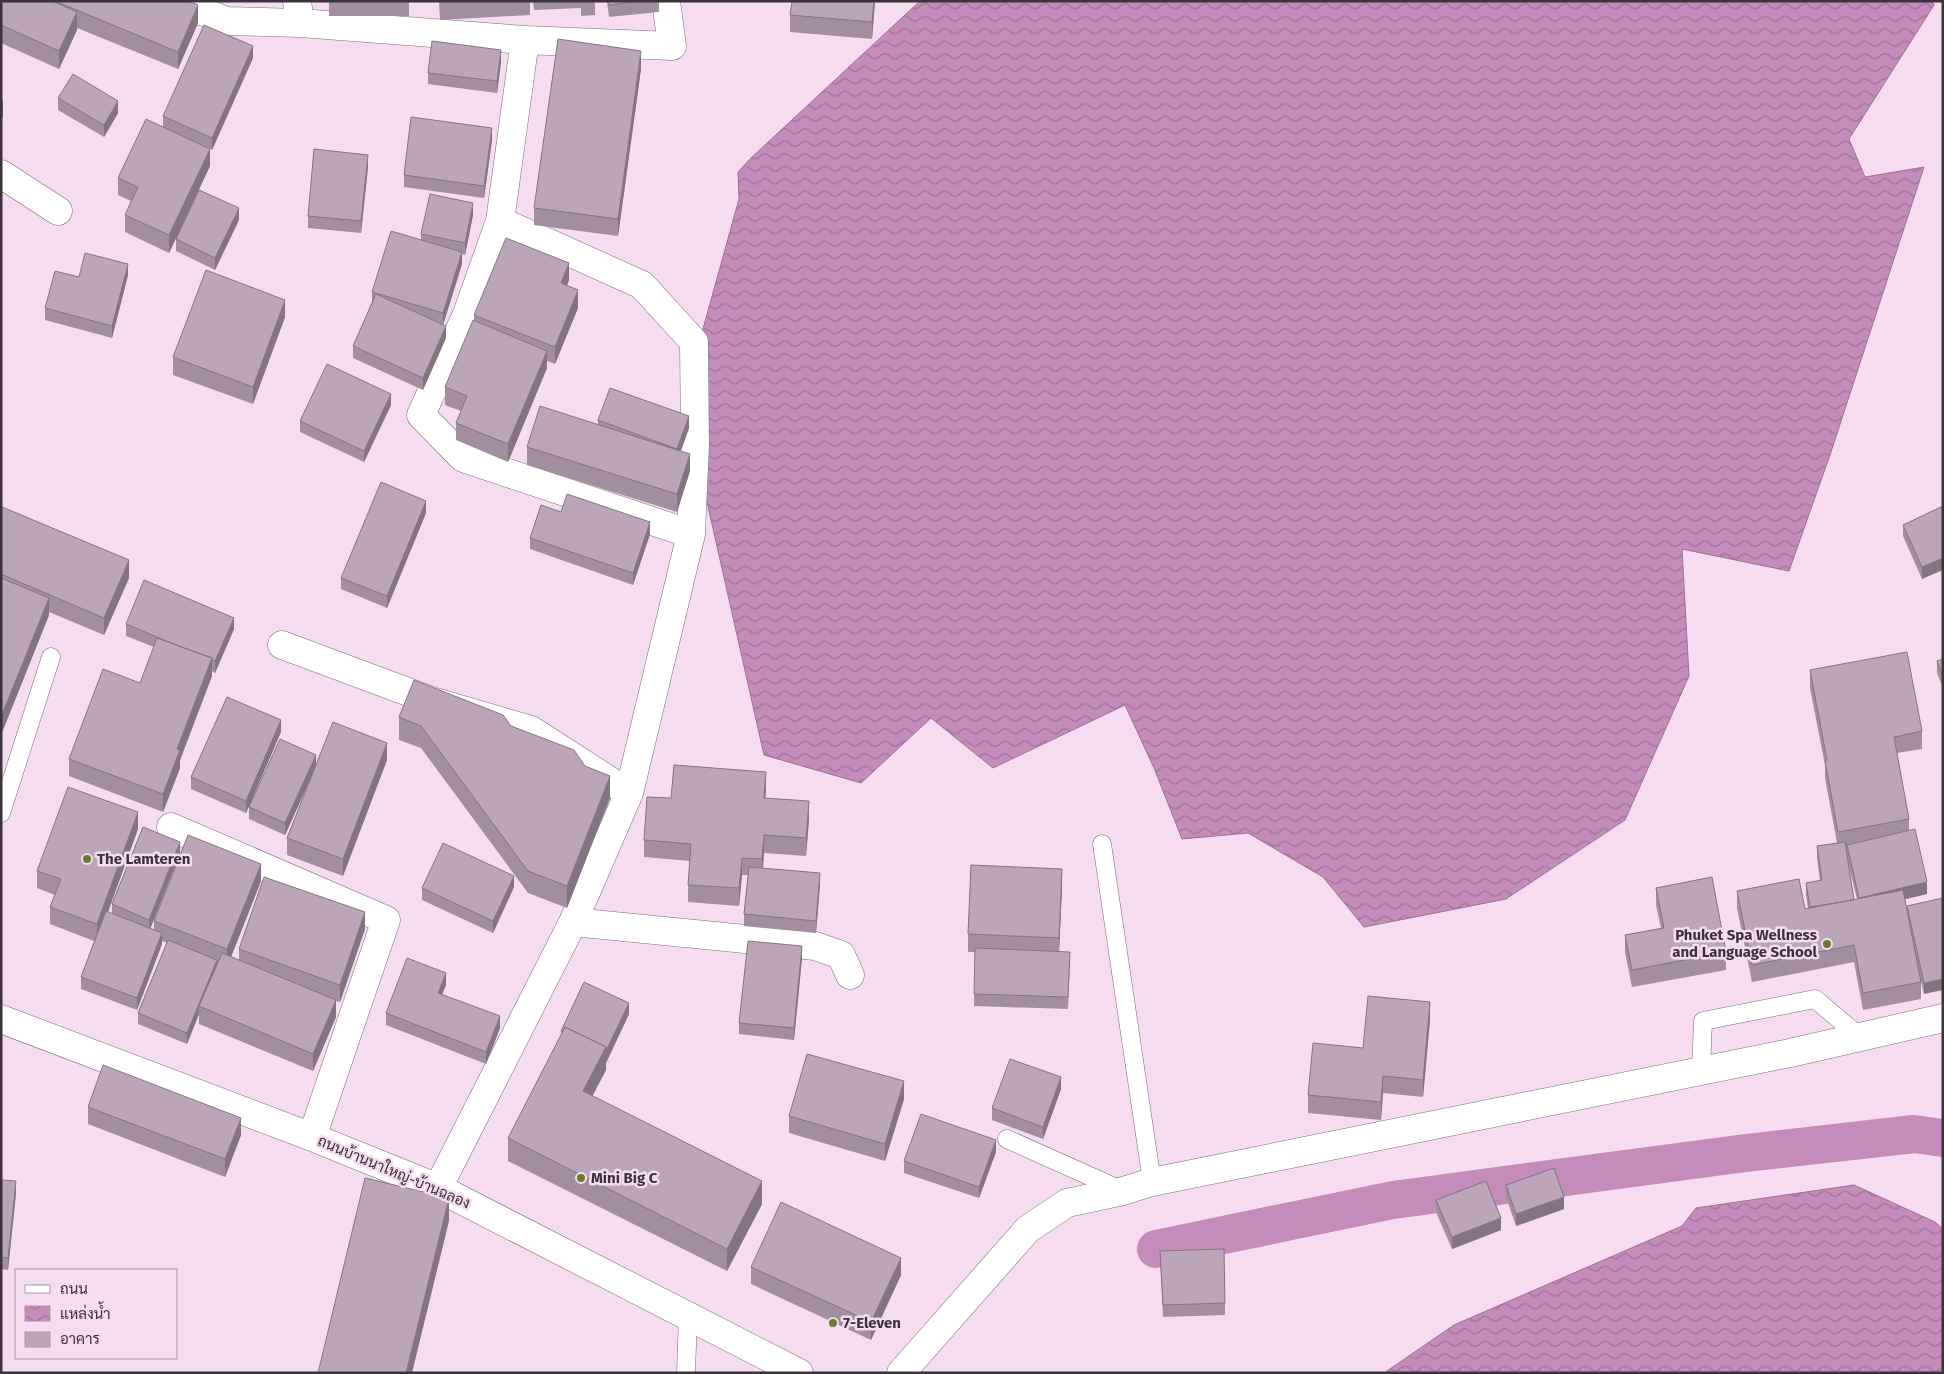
<svg xmlns="http://www.w3.org/2000/svg" width="1944" height="1374" viewBox="0 0 1944 1374" font-family="'Fira Sans',Sarabun,sans-serif">
  <style>
    .water { fill: url(#water-waves); stroke: #9b7195 }
    .lines { fill: none; stroke-linecap: round; stroke-linejoin: round }
    .canal { stroke: #c48cbb; stroke-width: 38 }
    .service-casing { stroke: #7e687a; stroke-width: 19 }
    .minor-casing { stroke: #7e687a; stroke-width: 29 }
    .service { stroke: #fff; stroke-width: 18 }
    .minor { stroke: #fff; stroke-width: 28 }
    .wall { fill: #a38e9f; fill-rule: evenodd }
    .shaded-wall { fill: #847482 }
    .building { fill: #bda5b9; stroke: #847482 }
    .poi-dot { fill: #687c2d; stroke: #f6dcf1; stroke-width: 2 }
    .labels { text-anchor: middle; dominant-baseline: central; stroke-width: 5; stroke-linejoin: round; paint-order: stroke }
    .poi-label { font-size: 15px; font-weight: bold; fill: #3c323b; stroke: #f6dcf1; text-anchor: start }
    .street-label { font-size: 15px; fill: #3c323b; stroke: #f6dcf1 }
  </style>
  <defs>
    <pattern id="water-waves" width="16" height="10" patternUnits="userSpaceOnUse" patternTransform="scale(1.25)"><rect width="16" height="10" fill="#c48cbb"/><path d="M0 5q4-4 8 0t8 0" fill="none" stroke="#a07399"/></pattern>
  </defs>
  <rect width="100%" height="100%" fill="#f6dcf1"/>
  <path class="water" d="M920,1h1012l2,4 -85,134 16,38 59,-10 -94,288 -41,116 -107,-22 7,127 -64,144 -119,79 -142,28 -41,-50 -75,-44 -66,6 -28,-71 -29,-63 -132,63 -62,-50 -70,65 -97,-28 -59,-262 -4,-157 38,-137 -1,-27 13,-14z
    M1854,1185l81,37 8,7v144h-559l70,-48 228,-99 14,-18z"/>
  <g class="lines">
    <path class="canal" d="M1156,1249l237,-49 345,-46 176,-20 29,4"/>
    <g class="service-casing">
      <path id="service" d="M1,813l50,-156
        M1102,844l50,338
        M1701,1070l2,-49 112,-22 45,38
        M1007,1139l116,52
        M686,1373l2,-56"/>
    </g>
    <g class="minor-casing">
      <path id="minor" d="M178,1l48,20 74,2
        M297,1l3,22 225,17 -25,181 142,64 52,57 1,103 -4,89 -62,259 -56,129 -135,266
        M525,40l147,6 -6,-45
        M1,174l57,37
        M500,221l-33,93 -46,101 42,43 228,76
        M282,645l153,57 96,28 90,58
        M171,827l215,93 -74,217
        M573,922l242,24 26,9 9,20
        M1,1019l311,118 126,51 361,185
        M901,1373l127,-144 39,-26 56,-12 29,-9 638,-129 153,-35"/>
    </g>
    <use href="#service" class="service"/>
    <use href="#minor" class="minor"/>
  </g>
  <path class="wall" d="M1,1h187l10,22 -20,46 -101,-41v2l-18,39 -58,-26z
    M329,1h80v15h-80z
    M439,1h91v14l-90,5z
    M533,1h62v14l-14,1v-8l-47,2z
    M607,1h52v11l-50,5z
    M875,1l-3,38 -82,-7v-17z
    M253,58l-41,92 -6,-3 4,19 -41,87 -44,-21v-17l6,-14 -13,-6v-17l45,-51v-11z
    M501,62l-4,31 -69,-9v-11z
    M641,69l-23,167 -84,-11v-17z
    M58,98l60,15 -14,24 -46,-27z
    M492,140l-8,58 -80,-11v-12z
    M368,167l-7,66 -53,-5v-12z
    M473,215l-8,40 -3,-1v10l-19,61 3,13 -23,52 -70,-32v-12l19,-44v-10l49,-52v-6z
    M239,220l-24,50 -39,-19v-12z
    M128,275l-16,63 -67,-18v-12l34,-31z
    M569,280l-2,6 11,22 -23,56 -8,-3v7l-39,94 -52,-22v-17l5,-12 -16,-6v-18l29,-66v-6z
    M285,317l-32,87 -80,-29v-18z
    M391,405l-27,57 -64,-30v-11z
    M598,420l91,8 -8,23 9,20 -13,41 -150,-47v-18l71,-22z
    M1943,506l-21,73 -19,-43v-11z
    M1,508l128,70 -25,57 -55,-23v3l-48,120z
    M561,512l89,22 -17,51 -103,-36v-11z
    M426,513l-39,95 -46,-19v-11z
    M126,624l108,5 -19,44 -3,-2v5l-32,84v8l-17,44 -94,-36v-17l71,-76 14,-36 -28,-11z
    M1943,659v29l-6,-15v-12z
    M1810,670l112,61v18l-25,4 12,66v12l18,63 -22,5 2,12v-5l36,-8 -19,96 -4,-16 1,4v17l-58,11 -9,-48 -102,20 -15,-74v-17l68,18 3,-1 -2,-13v-12l14,-2 -3,-23v-12l20,-3 -12,-65v-13l-15,-77zM1848,862l9,37 -3,1z
    M399,717l112,9 99,72 -43,110 -39,-15 -107,-145 -22,-8z
    M281,732l-35,81 -55,-24v-12z
    M387,760l-44,116 -56,-21v-17l25,-63 -27,60 -36,-16v-12l67,-41z
    M766,790l-1,8 44,21 -3,37 -42,-3 -1,15 57,17 -4,48 -72,-7v-12l4,-39h-6l-3,31 -51,-4v-17l2,-24 -46,-4v-17l27,-42z
    M143,827l7,101 4,2v-9l107,-40 -30,76 8,3v-11l126,-20 -25,73 -4,-1v16l-23,54 -114,-47v-10l-12,30 -49,-20v-11l29,-70 -5,-2v3l-25,66 -56,-21v-12l13,-36 -44,-17v-17l5,-12 -18,-7v-17l101,-42 -30,83 4,2v-10z
    M1062,886l-3,66 11,12 -2,45 -94,-3 1,-54h-7v-18z
    M514,887l-21,46 -71,-33v-12z
    M1656,888l70,64v18l-94,17 -7,-35v-17l36,-7 -5,-23z
    M802,958l-8,82 -55,-6v-11z
    M446,985l-4,9 58,34 -14,36 -100,-39v-12z
    M629,1014l-23,49v7l-14,26 170,108 -35,67 -219,-110v-23l53,-103v-4z
    M1430,1020l-7,77 -40,-4 -2,27 -73,-7v-18l55,-47z
    M1061,1089l-18,50 -51,-19v-12z
    M904,1099l-19,62 -96,-28v-17z
    M88,1107l153,28 -16,42 -137,-53z
    M996,1152l-17,46 -75,-25v-12z
    M1,1180l15,13 -8,77 -7,-1z
    M1506,1185l58,24 -48,17 -10,-29z
    M1436,1200l65,30 -49,19 -16,-37z
    M1160,1251l65,52v12l-62,2z
    M751,1267l150,8 -30,65 -120,-56z"/>
  <path class="shaded-wall" d="M874,1h1l-3,38v-17z
    M198,5v18l-20,46v-17z
    M77,12v18l-18,39v-18z
    M253,46v12l-41,92v-12z
    M501,50v12l-4,31v-12z
    M641,51v18l-23,167v-17z
    M3,100v17l-2,4v-18z
    M118,101v12l-14,24v-12z
    M492,128v12l-8,58v-12z
    M210,149v17l-41,87v-18z
    M368,155v12l-7,66v-12z
    M473,203v12l-8,40v-12z
    M239,208v12l-24,50v-12z
    M462,252v12l-19,61v-12z
    M569,263v17l-8,21v-18z
    M128,264v11l-16,63v-12z
    M578,290v18l-23,56v-17z
    M285,300v17l-32,87v-17z
    M446,326v12l-23,52v-12z
    M547,351v17l-39,94v-18z
    M391,394v11l-27,57v-11z
    M689,416v12l-12,33v-12z
    M690,454v17l-13,41v-18z
    M426,501v12l-39,95v-12z
    M650,522v12l-17,51v-12z
    M1943,558v12l-21,9v-12z
    M129,560v18l-25,57v-17z
    M49,598v17l-48,120v-18z
    M234,618v11l-19,44v-12z
    M212,658v18l-32,84v8l-17,44v-18l14,-45z
    M281,720v12l-35,81v-12z
    M387,743v17l-44,116v-17z
    M316,755v12l-31,68v-12z
    M766,772v18l-2,25v-17z
    M610,776v22l-43,110v-22z
    M809,801v18l-3,37v-18z
    M138,812v17l-41,113v-18z
    M764,835v18l-2,23v-17z
    M180,842v12l-31,78v-12z
    M742,858v17l-3,31v-18z
    M261,864v17l-34,86v-18z
    M1062,869v17l-3,69v-17z
    M820,873v12l-4,48v-12z
    M514,876v11l-21,46v-12z
    M1927,882v12l-68,16v-12z
    M365,912v17l-25,73v-17z
    M162,933v11l-25,66v-12z
    M802,946v12l-8,82v-12z
    M217,960v12l-18,34v8l-12,30v-11z
    M446,973v12l-8,19v-11z
    M1943,979v11l-19,4v-11z
    M336,1000v17l-23,54v-17z
    M1430,1002v18l-7,77v-17z
    M629,1003v11l-23,49v7l-23,44v-23z
    M500,1016v12l-14,36v-12z
    M1383,1076v17l-2,27v-18z
    M1061,1077v12l-18,50v-12z
    M904,1081v18l-19,62v-17z
    M241,1118v17l-16,42v-18z
    M996,1140v12l-17,46v-11z
    M16,1181v12l-8,77v-12z
    M762,1181v23l-35,67v-22z
    M1564,1197v12l-48,17v-12z
    M449,1198v23l-37,152h-6z
    M1501,1218v12l-49,19v-12z
    M901,1258v17l-30,65v-18z"/>
  <path class="building" d="M1,1h51l25,11 -18,39 -58,-26z
    M55,1h133l10,4 -20,47z
    M440,1h21l-21,1z
    M608,1h36l-35,4z
    M792,1h82l-2,21 -82,-7z
    M204,25l49,21 -41,92 -49,-22z
    M558,39l83,12 -23,168 -84,-11z
    M432,41l69,9 -4,31 -69,-8z
    M73,74l45,27 -14,24 -46,-27z
    M411,117l81,11 -8,58 -80,-11z
    M146,119l64,30 -41,86 -44,-20 13,-28 -20,-9z
    M314,149l54,6 -7,66 -53,-5z
    M199,190l40,18 -24,50 -39,-19z
    M430,194l43,9 -8,40 -44,-9z
    M391,231l71,21 -19,61 -71,-21z
    M506,238l63,25 -8,20 17,7 -23,57 -81,-32z
    M85,253l43,11 -16,62 -67,-18 10,-37 24,6z
    M206,270l79,30 -32,87 -80,-30z
    M376,294l70,32 -23,52 -70,-32z
    M473,320l74,31 -39,93 -52,-21 11,-27 -22,-9z
    M327,364l64,30 -27,57 -64,-30z
    M610,388l79,28 -12,33 -79,-29z
    M540,406l150,48 -13,40 -150,-47z
    M381,482l45,19 -39,95 -46,-18z
    M567,494l83,28 -17,51 -103,-35 11,-33 20,7z
    M1943,506v52l-21,9 -19,-42z
    M2,507l127,53 -25,58 -103,-44v-66z
    M1,578l48,20 -48,119z
    M144,580l90,38 -19,43 -4,-2 1,-1 -31,-11 -55,-23z
    M157,638l55,20 -35,91 3,1 -17,44 -94,-35 34,-90 37,14z
    M1907,652l15,79 -28,6 15,82 -71,13 -13,-71 2,-1 -17,-90z
    M1943,659v17l-6,-15z
    M414,680l89,35 8,11 63,24 11,16 25,10 -43,110 -39,-15 -107,-145 -22,-9z
    M227,697l54,23 -35,81 -55,-24z
    M333,722l54,21 -44,116 -56,-21z
    M280,739l36,16 -31,68 -36,-16z
    M674,765l92,7 -2,26 45,3 -3,37 -42,-3 -2,24 -20,-1 -3,30 -51,-3 3,-41 -47,-4 3,-43 24,1z
    M68,787l70,25 -41,112 -47,-17 11,-28 -24,-8z
    M143,827l37,15 -31,78 -37,-16z
    M1915,829l12,53 -68,16 -12,-53z
    M188,835l73,29 -34,85 -73,-28z
    M1845,842l9,58 -44,7 -4,-24 16,-3 -5,-34z
    M443,843l71,33 -21,45 -71,-33z
    M971,865l91,4 -3,69 -91,-4z
    M749,867l71,6 -4,48 -72,-7z
    M264,877l101,35 -25,73 -101,-36z
    M1712,877l14,75 -94,18 -7,-35 39,-7 -8,-40z
    M1799,879l6,30 98,-19 18,92 -58,11 -9,-48 -102,20 -15,-74z
    M1943,898v81l-19,4 -17,-77z
    M106,911l56,22 -25,65 -56,-21z
    M168,940l49,20 -30,73 -49,-20z
    M748,941l54,5 -8,82 -55,-5z
    M975,948l95,4 -2,45 -94,-3z
    M222,953l114,47 -23,54 -114,-48z
    M407,958l39,15 -8,20 62,23 -14,36 -100,-39z
    M584,982l45,21 -23,48v-4l-41,-20 -3,5 -1,-1z
    M1368,996l62,6 -7,78 -40,-4 -2,26 -73,-7 5,-52 50,5z
    M565,1027l41,20 -23,44 179,90 -35,68 -219,-111z
    M807,1054l97,27 -19,63 -96,-28z
    M1010,1059l51,18 -18,50 -51,-19z
    M103,1065l138,53 -16,41 -137,-52z
    M921,1114l75,26 -17,47 -75,-26z
    M1554,1168l10,29 -48,17 -10,-29z
    M365,1178l84,20 -43,175h-88z
    M1,1180l15,1 -8,77 -7,-1z
    M1486,1181l15,37 -49,19 -16,-37z
    M781,1202l120,56 -30,64 -120,-55z
    M1224,1249l1,54 -62,2 -3,-54z"/>
  <g class="poi-dot">
    <circle cx="87" cy="859" r="5"/>
    <circle cx="1827" cy="944" r="5"/>
    <circle cx="581" cy="1178" r="5"/>
    <circle cx="833" cy="1323" r="5"/>
  </g>
  <g class="labels">
    <g class="poi-label">
      <text x="97" y="859">The Lamteren</text>
      <text x="1817" y="935" text-anchor="end">Phuket Spa Wellness<tspan x="1817" dy="17">and Language School</tspan></text>
      <text x="591" y="1178">Mini Big C</text>
      <text x="843" y="1323">7-Eleven</text>
    </g>
    <g class="street-label">
      <text transform="translate(394 1172) rotate(23)">ถนนบ้านนาใหญ่-บ้านฉลอง</text>
    </g>
  </g>
  <rect width="1944" height="1374" fill="none" stroke="#3c323b" stroke-width="5"/>
  <rect x="15" y="1269" width="162" height="90" fill="#f6dcf1" stroke="#ac98a8"/>
  <rect x="25" y="1285" width="25" height="8" fill="#ffffff" stroke="#ac98a8"/>
  <text x="60" y="1294" font-size="15" fill="#3c323b">ถนน</text>
  <rect x="25" y="1306" width="25" height="15" fill="url(#water-waves)" stroke="#ac98a8"/>
  <text x="60" y="1319" font-size="15" fill="#3c323b">แหล่งน้ำ</text>
  <rect x="25" y="1332" width="25" height="15" fill="#bda5b9" stroke="#ac98a8"/>
  <text x="60" y="1344" font-size="15" fill="#3c323b">อาคาร</text>
</svg>
